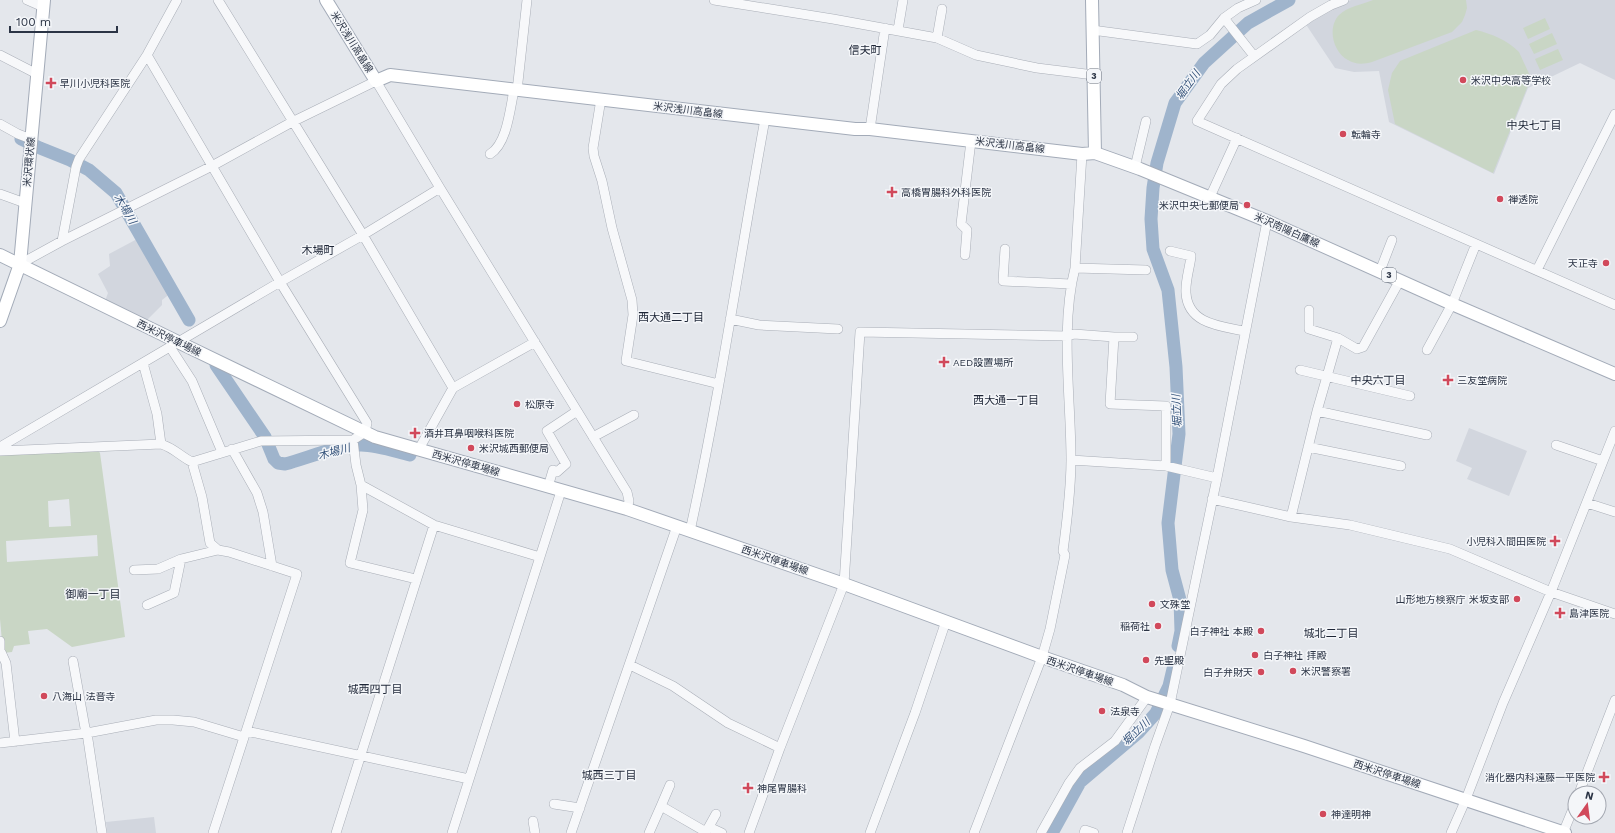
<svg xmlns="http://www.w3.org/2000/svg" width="1615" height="833" viewBox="0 0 1615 833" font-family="'Work Sans','Noto Sans JP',sans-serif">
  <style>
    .built { fill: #d2d6de }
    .green { fill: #c9d6c5; fill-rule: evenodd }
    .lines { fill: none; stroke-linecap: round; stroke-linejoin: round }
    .river { stroke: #9fb4cc; stroke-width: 13 }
    .minor-casing { stroke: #a9aeb7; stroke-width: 10 }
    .major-casing { stroke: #a3abb8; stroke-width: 14 }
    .minor { stroke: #f7f8fa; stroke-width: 9 }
    .major { stroke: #fff; stroke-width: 12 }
    .poi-dot { fill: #d1495b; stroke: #f4f6f9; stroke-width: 1.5 }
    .labels { text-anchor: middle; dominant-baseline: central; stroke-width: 3; stroke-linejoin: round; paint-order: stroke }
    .shield { fill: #f4f6f9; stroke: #676e7b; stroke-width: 1 }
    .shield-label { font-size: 9px; font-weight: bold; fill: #2b3445 }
    .street-label { font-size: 10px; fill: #2b3445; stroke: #f4f6f9 }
    .poi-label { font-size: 10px; fill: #2b3445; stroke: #f4f6f9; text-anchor: start }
    .neighbourhood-label { font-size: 11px; fill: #1d2536; stroke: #f4f6f9 }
    .water-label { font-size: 11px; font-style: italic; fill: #34527a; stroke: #f4f6f9 }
  </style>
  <rect width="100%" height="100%" fill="#e4e7ec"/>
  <path class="built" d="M1351,0h264v80l-35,-17 -52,25 -34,86 -105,-52 -10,-51 -25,1 -19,-4 -30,-45 26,-16z
    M139,238l32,55 -9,7v5l-15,15 -42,-19 3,-8 -10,-19 12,-8 -1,-12z
    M1469,428l58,23 -18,45 -42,-17 5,-11 -16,-7z
    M154,817l2,16h-49l-1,-11z"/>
  <path class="green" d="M1373,0h93l1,8 -2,7 -3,7 -10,10 -80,30c-8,2 -16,3 -24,-2 -15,-8 -21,-32 -9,-45 8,-8 24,-11 34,-15z
    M1545,18l5,11 -22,10 -5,-11z
    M1476,30c16,4 31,10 43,22l12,26 -38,95 -98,-49 -7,-34 4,-17 8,-12z
    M1552,33l5,11 -23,10 -5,-10z
    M1558,49l5,11 -23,10 -5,-11z
    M92,443l8,10 25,184 -53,10 -25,-18 -19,2 2,13 -16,2 -2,6 -9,1 -3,-34v-169zM69,499l2,27 -22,1 -1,-26zM97,535l1,21 -91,6 -1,-21z"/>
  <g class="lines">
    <path class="river" d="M21,139l19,9 30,12 19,10 27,23 73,127
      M216,365l49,72 9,22 4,4 7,1c23,-6 52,-19 76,-19 16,0 33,6 49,10
      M1178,646l3,-15 -1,-31 -8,-30 -4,-47 11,-89 -3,-67 -8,-77 -15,-41 -2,-30 2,-31 4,-25 18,-60 29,-40 44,-40 41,-23
      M1052,833l28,-51 59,-50 17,-19 13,-27 4,-17"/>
    <g class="minor-casing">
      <path id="minor" d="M27,0l16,7
        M218,0l145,235 90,153
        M714,0l119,19 104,19 39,17 61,13 57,7
        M1344,0l-13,5 -21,12 -73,52 -16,15 -24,37 418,184
        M1224,18l30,38
        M898,30l5,-30
        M1092,30l105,14 13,-9 14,-17 14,-10 18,-8
        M937,38l5,-29
        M0,55l37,19
        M517,91l10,-91
        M601,99l-8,49 1,8 8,25 10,47 20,72 1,15 -7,46 93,23
        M0,124l18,10 13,5
        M870,129l15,-101
        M490,154c17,-10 20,-45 24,-64
        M1135,167l11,-46
        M0,194l25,9
        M1210,197l27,-59
        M62,241l14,-74 3,-8 68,-104 30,-55
        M1005,249l-2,32 68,3
        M1170,251l21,5c-1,11 -6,25 -5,37 2,31 34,33 58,38
        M965,255l2,-25 -6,-6 10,-83
        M20,264l42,-23 150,-75 80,-44 84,-41 64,107 187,304 2,9 -2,8
        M1075,268l71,2
        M1537,270l78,-156
        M1380,271l12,-31
        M1309,310v19l29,9 19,11 6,-2 37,-67
        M730,319l29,6 79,4
        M1114,337l-4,67 56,2v60
        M170,347l22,34 30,71
        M1427,350l25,-46 24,-60
        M143,363l14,51 4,30
        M1300,370l110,26
        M1317,411l110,24
        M593,437l41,-22
        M353,440l3,25 5,20 2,25 -13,53 66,16
        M1556,445l47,16
        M0,447l280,-165 83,-47 77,-47
        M1308,447l93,19
        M232,449l25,44 6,19 9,54
        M419,449l34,-61 82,-46
        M0,451l161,-7c13,4 19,12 31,18l69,-21 92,-1 12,-8 2,-9 -87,-141 -133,-227
        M1071,460l95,6 51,12
        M192,462l10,35 8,46 8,7 11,2 68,22 -84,259
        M361,485l73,40 106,32
        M548,487l5,-17 4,2 9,-8 -19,-33 30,-20
        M1212,499l79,18 59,8 100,24 101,43 64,22
        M1587,503l28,9
        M1291,517l26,-106 21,-73
        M690,531c30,-137 50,-275 75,-412
        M134,570l24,-1 23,-10
        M147,605l27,-12 7,-34 37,-9
        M0,641v11
        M1,652l5,11 9,79
        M73,661l12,67 2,5 15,100
        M630,665l43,21 55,37 52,25
        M246,731l223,48
        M0,743l87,-10 69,-13h17l21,2 50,15
        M1579,793l36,-93
        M554,804l26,4
        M661,806l9,-21
        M533,821l2,12
        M709,827l13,6
        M336,833l98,-308
        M452,833l109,-342
        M571,833l106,-307
        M649,833l12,-27 45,26 10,-18
        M749,833l31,-85 64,-164 16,-252 208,4 6,-2 40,3h19
        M870,833l45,-120 31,-92
        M974,833l68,-176 8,-28 15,-74 -2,-4c4,-30 8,-61 8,-91 0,-62 -11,-133 4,-192l7,-114
        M1041,833l28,-50 11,-15 35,-27 32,-44
        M1084,833l1,-3 9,3
        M1127,833l28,-87 15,-42 47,-226 50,-257
        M1451,833l15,-34 37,-96 48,-111 64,-161
        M1563,833l12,-29"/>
    </g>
    <g class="major-casing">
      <path id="major" d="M326,0l50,81 14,-6 465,54h15l212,25 13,-1 45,16 127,52 185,83 163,70
        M1092,0l3,153
        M0,255l178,87 197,95 252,72 217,75 198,73 81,28 24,12 157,49 261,87
        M0,321l20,-57 24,-264"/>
    </g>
    <use href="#minor" class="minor"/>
    <use href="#major" class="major"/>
  </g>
  <g class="poi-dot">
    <circle cx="1463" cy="80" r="4"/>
    <path d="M49 77h4v4h4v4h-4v4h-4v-4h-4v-4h4z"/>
    <circle cx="1343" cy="134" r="4"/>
    <path d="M890 186h4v4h4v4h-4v4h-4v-4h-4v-4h4z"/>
    <circle cx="1500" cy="199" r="4"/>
    <circle cx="1247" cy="205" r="4"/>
    <circle cx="1606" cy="263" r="4"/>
    <path d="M942 356h4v4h4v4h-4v4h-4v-4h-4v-4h4z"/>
    <path d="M1446 374h4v4h4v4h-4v4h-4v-4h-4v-4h4z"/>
    <circle cx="517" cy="404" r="4"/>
    <path d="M413 427h4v4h4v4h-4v4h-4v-4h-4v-4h4z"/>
    <circle cx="471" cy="448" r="4"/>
    <path d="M1553 535h4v4h4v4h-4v4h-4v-4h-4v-4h4z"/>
    <circle cx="1517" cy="599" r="4"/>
    <circle cx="1152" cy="604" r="4"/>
    <path d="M1558 607h4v4h4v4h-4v4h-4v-4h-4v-4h4z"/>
    <circle cx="1158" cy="626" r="4"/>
    <circle cx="1261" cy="631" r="4"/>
    <circle cx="1255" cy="655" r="4"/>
    <circle cx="1146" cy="660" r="4"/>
    <circle cx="1293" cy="671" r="4"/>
    <circle cx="1261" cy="672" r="4"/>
    <circle cx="44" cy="696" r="4"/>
    <circle cx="1102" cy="711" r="4"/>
    <path d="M1602 771h4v4h4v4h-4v4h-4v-4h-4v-4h4z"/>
    <path d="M746 782h4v4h4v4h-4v4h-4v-4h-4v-4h4z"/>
    <circle cx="1323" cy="814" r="4"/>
  </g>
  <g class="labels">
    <g class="shield">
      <rect x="1087" y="69" width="14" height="14" rx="3"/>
      <rect x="1382" y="268" width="14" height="14" rx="3"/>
    </g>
    <g class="shield-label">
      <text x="1094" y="76">3</text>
      <text x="1389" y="275">3</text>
    </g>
    <g class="street-label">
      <text transform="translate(352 42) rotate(58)">米沢浅川高畠線</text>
      <text transform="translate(688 110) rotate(7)">米沢浅川高畠線</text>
      <text transform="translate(1010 145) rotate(7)">米沢浅川高畠線</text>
      <text transform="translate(29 162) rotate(-85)">米沢環状線</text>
      <text transform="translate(1287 230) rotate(24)">米沢南陽白鷹線</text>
      <text transform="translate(169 338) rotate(26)">西米沢停車場線</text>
      <text transform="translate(466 463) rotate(16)">西米沢停車場線</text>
      <text transform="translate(775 560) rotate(19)">西米沢停車場線</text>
      <text transform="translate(1080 671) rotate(19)">西米沢停車場線</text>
      <text transform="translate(1387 774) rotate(18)">西米沢停車場線</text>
    </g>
    <g class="poi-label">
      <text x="1471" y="80">米沢中央高等学校</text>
      <text x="60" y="83">早川小児科医院</text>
      <text x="1351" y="134">転輪寺</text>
      <text x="901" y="192">高橋胃腸科外科医院</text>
      <text x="1508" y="199">禅透院</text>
      <text x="1239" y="205" text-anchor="end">米沢中央七郵便局</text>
      <text x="1598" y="263" text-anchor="end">天正寺</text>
      <text x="953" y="362">AED設置場所</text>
      <text x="1457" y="380">三友堂病院</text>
      <text x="525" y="404">松原寺</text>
      <text x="424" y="433">酒井耳鼻咽喉科医院</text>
      <text x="479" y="448">米沢城西郵便局</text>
      <text x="1546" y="541" text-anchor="end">小児科入間田医院</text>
      <text x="1509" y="599" text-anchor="end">山形地方検察庁 米坂支部</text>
      <text x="1160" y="604">文殊堂</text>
      <text x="1569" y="613">島津医院</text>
      <text x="1150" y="626" text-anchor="end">稲荷社</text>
      <text x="1253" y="631" text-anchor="end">白子神社 本殿</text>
      <text x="1263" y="655">白子神社 拝殿</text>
      <text x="1154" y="660">先聖殿</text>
      <text x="1301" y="671">米沢警察署</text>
      <text x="1253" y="672" text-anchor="end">白子弁財天</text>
      <text x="52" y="696">八海山 法音寺</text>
      <text x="1110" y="711">法泉寺</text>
      <text x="1595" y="777" text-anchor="end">消化器内科遠藤一平医院</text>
      <text x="757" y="788">神尾胃腸科</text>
      <text x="1331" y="814">神達明神</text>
    </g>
    <g class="neighbourhood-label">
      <text x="865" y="50">信夫町</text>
      <text x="1534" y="125">中央七丁目</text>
      <text x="318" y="250">木場町</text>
      <text x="671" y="317">西大通二丁目</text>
      <text x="1378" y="380">中央六丁目</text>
      <text x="1006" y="400">西大通一丁目</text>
      <text x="93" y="594">御廟一丁目</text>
      <text x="1331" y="633">城北二丁目</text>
      <text x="375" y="689">城西四丁目</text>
      <text x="609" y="775">城西三丁目</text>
    </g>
    <g class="water-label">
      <text transform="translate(1188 85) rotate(-54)">堀立川</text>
      <text transform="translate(125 209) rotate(59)">木場川</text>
      <text transform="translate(1177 411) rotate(-93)">堀立川</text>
      <text transform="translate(334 452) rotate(-15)">木場川</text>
      <text transform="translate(1136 732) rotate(-44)">堀立川</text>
    </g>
  </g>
  <g transform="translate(1587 805) rotate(14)"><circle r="19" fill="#f4f6f9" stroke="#a4a8b1"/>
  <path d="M0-3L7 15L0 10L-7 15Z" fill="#d1495b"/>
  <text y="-6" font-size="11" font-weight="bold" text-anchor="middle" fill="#2b3445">N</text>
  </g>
  <path d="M10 26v6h107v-6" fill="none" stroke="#2b3445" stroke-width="2"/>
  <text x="16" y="26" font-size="12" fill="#2b3445" stroke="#f4f6f9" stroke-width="3" paint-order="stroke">100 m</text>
</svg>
